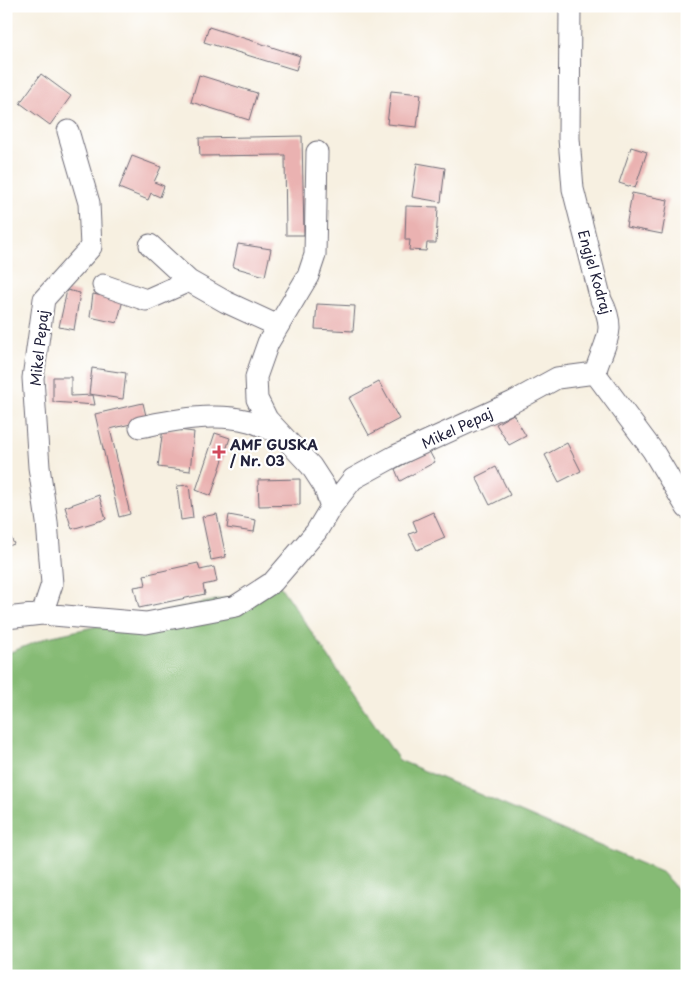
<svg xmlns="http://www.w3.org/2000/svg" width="693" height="982" viewBox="0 0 693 982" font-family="'Playpen Sans',sans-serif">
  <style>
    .forest { fill: #86bb75; stroke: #546e58 }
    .building { fill: #eab2b1 }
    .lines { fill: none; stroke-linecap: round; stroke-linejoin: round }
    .minor-casing { stroke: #6d6a75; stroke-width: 23 }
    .minor { stroke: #fff; stroke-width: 21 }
    .poi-dot { fill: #d1495b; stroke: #fff; stroke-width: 2 }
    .labels { text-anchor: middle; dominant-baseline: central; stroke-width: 4.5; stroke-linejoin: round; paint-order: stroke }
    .street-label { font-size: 14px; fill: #22223b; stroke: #fff }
    .poi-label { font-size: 14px; font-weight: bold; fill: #22223b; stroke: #fff; text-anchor: start }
  </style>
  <rect width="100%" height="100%" fill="#fff"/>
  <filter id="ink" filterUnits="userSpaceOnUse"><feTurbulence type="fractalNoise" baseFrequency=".02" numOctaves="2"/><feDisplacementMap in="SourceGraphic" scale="10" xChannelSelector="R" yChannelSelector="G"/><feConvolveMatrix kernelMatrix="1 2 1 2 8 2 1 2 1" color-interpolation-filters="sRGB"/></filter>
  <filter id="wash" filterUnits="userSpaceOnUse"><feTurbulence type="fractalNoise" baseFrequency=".0096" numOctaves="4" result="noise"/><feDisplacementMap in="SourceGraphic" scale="20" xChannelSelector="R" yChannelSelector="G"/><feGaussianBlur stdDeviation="1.12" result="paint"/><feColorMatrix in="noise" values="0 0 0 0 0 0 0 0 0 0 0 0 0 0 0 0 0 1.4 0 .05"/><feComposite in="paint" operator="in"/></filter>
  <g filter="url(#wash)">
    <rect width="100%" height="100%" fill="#f7f0e1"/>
    <path class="forest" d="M280,586l119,174 264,113 24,28v75h-681v-322l42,-17z"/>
    <g id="blocks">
      <path class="building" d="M209,27l91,29 -4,14 -92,-28z
        M41,74l30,22 -21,29 -30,-22z
        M199,75l58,18 -8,27 -58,-18z
        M391,91l30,3 -4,33 -30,-3z
        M302,136l2,99h-18l-1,-80 -85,1 -1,-18z
        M631,147l16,5 -12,36 -16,-5z
        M132,156l29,11 -7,15 10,4 -4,11 -9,-4 -3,7 -29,-12z
        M417,163l28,5 -4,34 -29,-5z
        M632,193l36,7 -6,34 -36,-7z
        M406,206l32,1 -2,36h-9l-1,8 -17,-1 1,-10h-5z
        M238,244l33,5 -6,27 -32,-9z
        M67,290l13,3 -6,37 -15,-3z
        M93,294l30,6 -6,23 -27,-6z
        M317,304l38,2 -2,25 -38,-2z
        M92,368l34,5 -3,26 -34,-5z
        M53,377h18v19l22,-1 2,10 -42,-3z
        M379,382l20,37 -30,16 -20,-37z
        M143,403l4,17 -37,9 20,85 -11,3 -24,-103z
        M513,414l13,22 -17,9 -13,-21z
        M163,428l31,4 -4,39 -32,-4z
        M215,433l15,5 -19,58 -15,-6z
        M567,443l14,28 -22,11 -14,-27z
        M429,451l6,11 -35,19 -5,-12z
        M496,467l14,28 -20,10 -14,-28z
        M300,479v26l-41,1 -1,-26z
        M189,485l4,33 -12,2 -4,-34z
        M99,495l7,24 -34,10 -7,-22z
        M433,512l12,26 -28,12 -8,-16 8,-3 -4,-10z
        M217,514l9,43 -15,3 -9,-43z
        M229,515l27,5 -2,12 -27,-4z
        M6,528l8,16 -8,3z
        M198,563l2,7 14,-3 3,15 -14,3 2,9 -66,14 -5,-21 12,-2 -2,-10z"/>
    </g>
  </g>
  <g filter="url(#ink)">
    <use href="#blocks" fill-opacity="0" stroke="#6d6a75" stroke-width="1"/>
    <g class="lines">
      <g class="minor-casing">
        <path id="minor" d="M570,6l-1,132 4,51 28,111c17,32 3,42 -6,73l58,78 34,57
          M317,152l-2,103 -7,21 -40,67 -12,34 1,22 10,20 44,47 13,20 7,21
          M150,245l39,36 37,21 52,24
          M103,285l43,15 43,-19
          M140,427c34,-7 74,-15 109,-6 10,3 20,8 30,12
          M42,614l10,-30 -5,-62 -8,-55 -6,-89 11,-79 47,-52 -2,-44 -21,-72
          M6,618l36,-4 104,9 90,-17 37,-24 43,-50 15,-25 22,-28 42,-23 118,-54 44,-24 38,-5"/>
      </g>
      <use href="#minor" class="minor"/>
    </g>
  </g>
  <path class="poi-dot" d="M216.5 444.5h5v5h5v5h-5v5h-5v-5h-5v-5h5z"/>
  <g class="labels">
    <g class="street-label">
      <text transform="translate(595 272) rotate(74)">Engjel Kodraj</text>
      <text transform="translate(39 348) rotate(-84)">Mikel Pepaj</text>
      <text transform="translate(457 428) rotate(-25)">Mikel Pepaj</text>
    </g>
    <g class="poi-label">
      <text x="230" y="444">AMF GUSKA<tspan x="230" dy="16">/ Nr. 03</tspan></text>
    </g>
  </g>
  <rect width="693" height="982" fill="none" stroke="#fff" stroke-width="25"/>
</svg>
